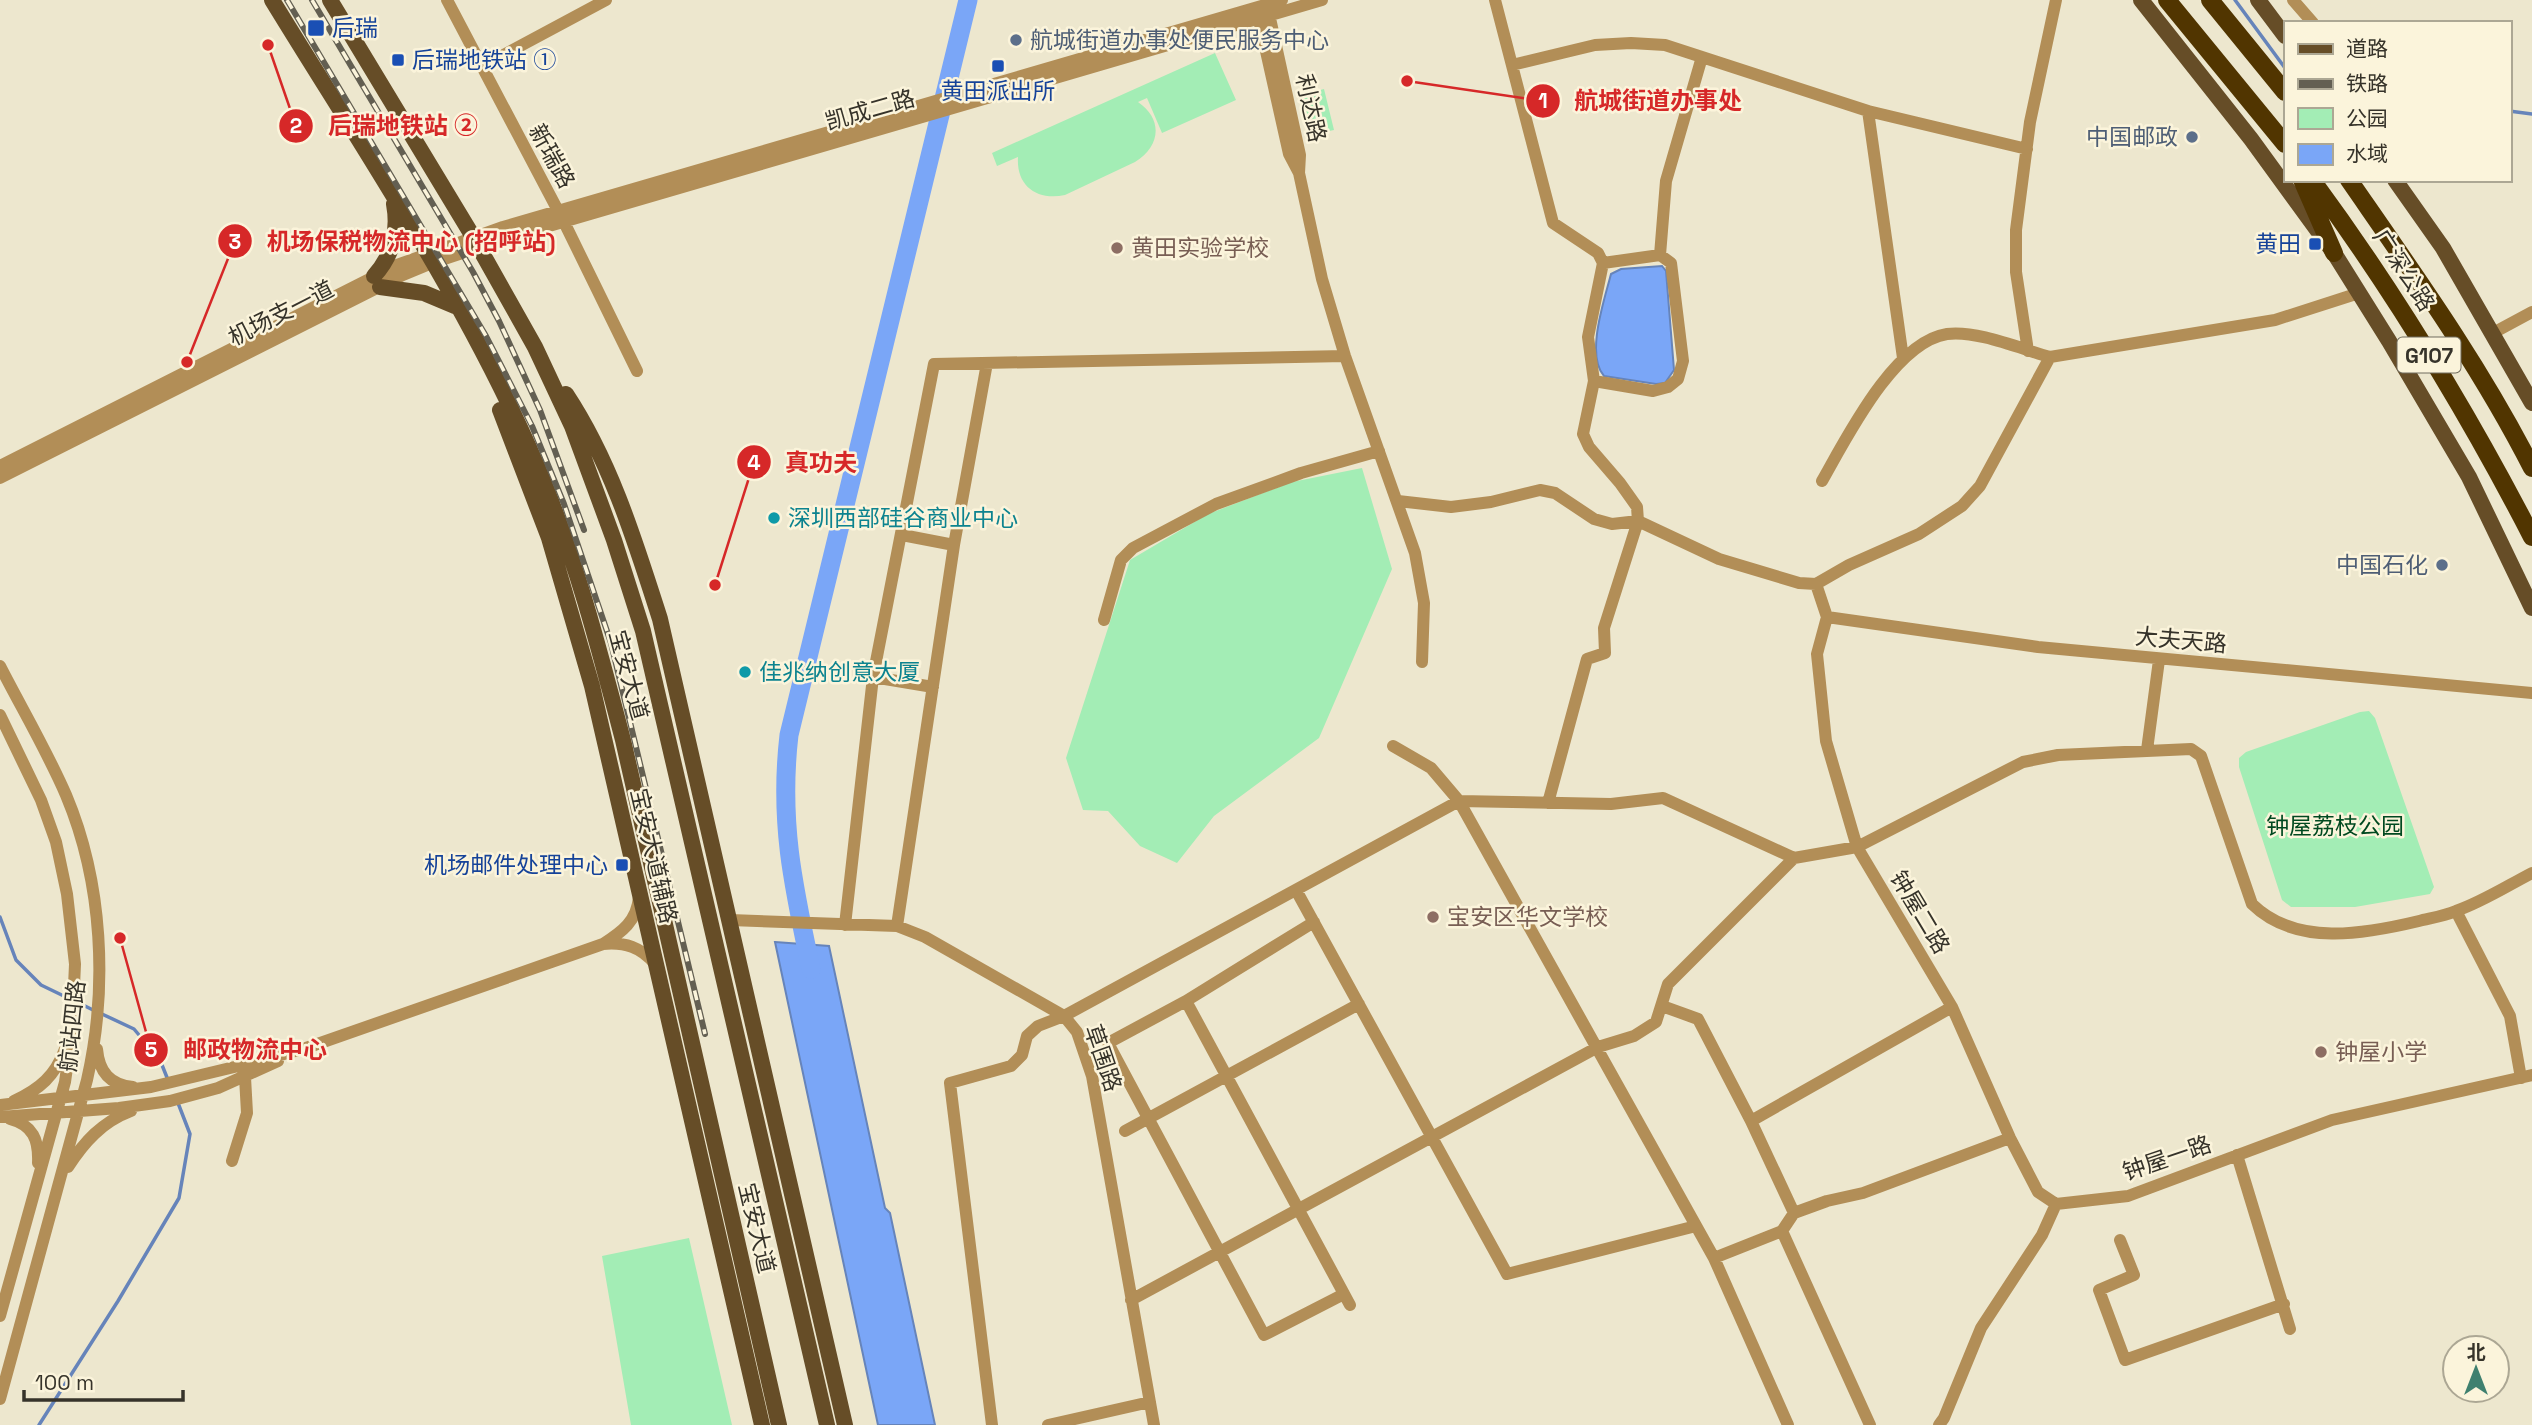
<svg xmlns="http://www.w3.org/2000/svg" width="2532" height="1425" viewBox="0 0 2532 1425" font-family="'Space Grotesk','Noto Sans SC',sans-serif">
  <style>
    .green { fill: #a3edb5 }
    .water { fill: #7aa6f7; stroke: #6684ba; stroke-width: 2 }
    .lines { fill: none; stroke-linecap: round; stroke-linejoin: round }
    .stream { stroke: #6684ba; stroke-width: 3.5 }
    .river { stroke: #7aa6f7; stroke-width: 19 }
    .minor { stroke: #b28e57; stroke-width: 12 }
    .major { stroke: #664d27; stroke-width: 16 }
    .highway { stroke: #513500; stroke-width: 18 }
    .rail-casing { stroke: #635f52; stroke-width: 6 }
    .rail { stroke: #fbf4db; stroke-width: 3.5; stroke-dasharray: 10; stroke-linecap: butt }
    .transit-dot { fill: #1a4fb4; stroke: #fbf4db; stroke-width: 2.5 }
    .service-dot { fill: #5c6f8a; stroke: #fbf4db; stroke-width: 2.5 }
    .education-dot { fill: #8d6e63; stroke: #fbf4db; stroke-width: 2.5 }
    .culture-dot { fill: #0f9aa8; stroke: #fbf4db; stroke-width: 2.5 }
    .labels { text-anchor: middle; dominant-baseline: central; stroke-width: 5; stroke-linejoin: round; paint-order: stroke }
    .shield { fill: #fbf4db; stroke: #716d5f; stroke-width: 2 }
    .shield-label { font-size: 21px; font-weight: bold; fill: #36332a }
    .transit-label { font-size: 23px; fill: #164399; stroke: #fbf4db; text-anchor: start }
    .service-label { font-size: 23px; fill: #4e5e75; stroke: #fbf4db; text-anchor: end }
    .street-label { font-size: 23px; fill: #36332a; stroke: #fbf4db }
    .education-label { font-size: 23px; fill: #785e54; stroke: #fbf4db; text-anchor: start }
    .culture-label { font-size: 23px; fill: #0d838f; stroke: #fbf4db; text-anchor: start }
    .park-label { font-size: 23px; fill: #004920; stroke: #fbf4db }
    .leader { fill: none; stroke: #d62828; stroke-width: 2.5 }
    .callout-dot { fill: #d62828; stroke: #fbf4db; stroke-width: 2.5 }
    .mark-label { font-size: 21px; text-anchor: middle; font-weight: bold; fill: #fff }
    .callout-label { font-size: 24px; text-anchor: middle; font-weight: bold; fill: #d62828; stroke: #fbf4db; stroke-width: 5; stroke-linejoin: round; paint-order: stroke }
  </style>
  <rect width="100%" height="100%" fill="#ede7ce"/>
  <path class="green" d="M1215,53l21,47 -74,33 -15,-35 -9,4c25,17 23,44 -3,60l-70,33c-28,6 -49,-9 -47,-38l-21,9 -5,-13z
    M1324,89l10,41 -23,5 -10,-40z
    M1362,468l30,101 -73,169 -105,78 -37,47 -37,-17 -32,-35 -25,-1 -17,-52 64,-198 78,-46 84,-32z
    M2369,711l6,7 59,169 -4,7 -75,13h-64l-9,-7 -43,-133v-9l7,-6 114,-40z
    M689,1238l43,187h-101l-29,-169z"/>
  <path class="water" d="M1662,266l4,5 8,99 -9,13 -9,1 -52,-8c-19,-21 1,-78 7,-102l10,-5z
    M775,942l54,4 56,262 5,5 45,212h-57z"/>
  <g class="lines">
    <path class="stream" d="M2235,0l50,68
      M2509,111l23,3
      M0,917l16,43 25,25 29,14
      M77,1002l18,9
      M102,1014l32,15 26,31 8,20
      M39,1425l79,-124 61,-103 11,-64 -12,-31"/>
    <path class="river" d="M811,969c-18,-84 -32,-148 -22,-234l179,-735"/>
    <path class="minor" d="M447,0l117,222 73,149
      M1495,0l58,223 45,30 5,10 -15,74 6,44 -11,53 6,13 31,36 17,24 1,14 -34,107 1,25 -18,6 -39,144
      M2293,0l20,23
      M1268,9l32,146 -1,18
      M1257,11l32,143 10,19 23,106 23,77 70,197 9,50 -2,59
      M1512,65l83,-20 36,-2 34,2 203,66 159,38
      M481,67l125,-67
      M1868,111l35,247
      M1660,255l6,-74 36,-124
      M2493,333l39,-21
      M2028,351l-12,-79v-42l14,-108 26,-122
      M1594,381l59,10 15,-4 10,-8 5,-18 -12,-98 -11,-8 -57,8
      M0,466l397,-201 106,-38 779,-227
      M0,478l403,-203 29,-12 76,-25 814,-238
      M1822,481c24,-42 72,-139 125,-147 30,-4 74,15 103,23
      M1398,501l53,6 40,-5 49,-12 15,3 39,26 18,5 26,-3 81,38 80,24 17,1 33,-19 70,-31 43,-28 18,-20 70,-129 225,-37 84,-27
      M902,535l52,10
      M1816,584l11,33
      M1827,617l211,30 494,46
      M1827,617l-10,37 9,87 31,106 95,160 58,131 28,54 18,12
      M1104,620l17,-60 12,-12 83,-44 85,-31 78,-22
      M0,666c22,43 47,85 66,129 37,88 42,193 21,285l-87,319
      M873,677l60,10
      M0,715l41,85 15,42 11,52 8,70 -3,68 -7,50 -65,234
      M1393,746l38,22 28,33 255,457 74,167
      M2147,750l12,-90
      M1296,890l211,384 189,-48
      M2456,911l54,105 11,62
      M730,920l167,6 28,11 139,79 13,16 15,44 62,349
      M1314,922l-128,79 -78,42 156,292 80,-41
      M845,925l28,-248 61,-313 411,-8
      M897,926l57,-381 33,-182
      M603,944c22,-2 38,3 52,20
      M1186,1001l164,304
      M1662,1006l36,13 53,102 43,92
      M97,1049c2,23 13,36 36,38
      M14,1101c26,-12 41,-25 51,-52
      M0,1105l151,-18 100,-24 55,-15 297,-104c19,-12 34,-23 36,-47
      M0,1117l119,-9 51,-7 48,-13 60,-27
      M10,1119c23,6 29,21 28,44
      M1751,1121l201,-114
      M1125,1131l234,-127
      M2237,1155l53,174
      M232,1161l15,-48 -2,-36
      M68,1167c16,-25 34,-45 63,-56
      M2056,1204l72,-8 204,-76 200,-45
      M1782,1231l88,194
      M2120,1240l14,35 -35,15 26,70 159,-56
      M1714,1258l68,-27 12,-18 33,-12 36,-8 147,-55
      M1131,1300l467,-253 36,-11 22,-14 12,-38 126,-126
      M992,1425l-42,-342 61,-17 11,-11 5,-19 11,-10 26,-10 395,-215 152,3 52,-6 131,60 63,-11 166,-85 35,-7 133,-6 10,7 51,148c44,43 113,30 167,17 12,-3 25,-5 37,-10 26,-9 51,-25 76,-38
      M1048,1425l102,-23
      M1939,1425l5,-7 37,-90 61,-93 14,-31"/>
    <path class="major" d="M272,0c93,152 196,303 266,468 37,88 61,180 85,272l156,685
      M330,0l142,235 63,112 37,79 42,114 29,91 184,794
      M2141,0l110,139 83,114 55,88 80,136 63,131
      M2258,0l27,36
      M2395,180l48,68 89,155
      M374,276c18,-20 25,-45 20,-72
      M380,287l44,6 31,13
      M566,394c45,68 69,147 94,225l185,806
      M500,410l49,128 43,148 170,739"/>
    <path class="highway" d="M2167,0l118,144
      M2210,0l75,92
      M2302,180l32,73
      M2312,180c83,113 156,233 220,357
      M2349,180c65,94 131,186 183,288"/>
    <g class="rail-casing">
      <path id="rail" d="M287,0l199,336 46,90 32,78 47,139 94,391
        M312,0l161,272 26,49 41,89 44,120"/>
    </g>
    <use href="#rail" class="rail"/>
  </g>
  <g class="transit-dot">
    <rect x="307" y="19" width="18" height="18" rx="3.5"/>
    <rect x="391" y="53" width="14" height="14" rx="3.5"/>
    <rect x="991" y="59" width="14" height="14" rx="3.5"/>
    <rect x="2308" y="237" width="14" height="14" rx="3.5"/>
    <rect x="615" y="858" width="14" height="14" rx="3.5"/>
  </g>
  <g class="service-dot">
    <circle cx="1016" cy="40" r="7"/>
    <circle cx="2192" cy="137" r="7"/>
    <circle cx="2442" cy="565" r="7"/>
  </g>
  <g class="education-dot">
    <circle cx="1117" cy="248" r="7"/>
    <circle cx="1433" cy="917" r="7"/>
    <circle cx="2321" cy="1052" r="7"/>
  </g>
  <g class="culture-dot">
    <circle cx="774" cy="518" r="7"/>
    <circle cx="745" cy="672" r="7"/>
  </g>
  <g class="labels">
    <rect class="shield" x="2397.5" y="337.5" width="63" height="35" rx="5"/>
    <g class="shield-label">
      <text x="2429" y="355">G107</text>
    </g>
    <g class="transit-label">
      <text x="332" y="28">后瑞</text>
      <text x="412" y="60">后瑞地铁站 ①</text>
      <text x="998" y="91" text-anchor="middle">黄田派出所</text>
      <text x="2301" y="244" text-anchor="end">黄田</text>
      <text x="608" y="865" text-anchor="end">机场邮件处理中心</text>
    </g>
    <g class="service-label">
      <text x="1030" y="40" text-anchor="start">航城街道办事处便民服务中心</text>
      <text x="2178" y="137">中国邮政</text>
      <text x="2428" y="565">中国石化</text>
    </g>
    <g class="street-label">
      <text transform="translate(1311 108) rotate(78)">利达路</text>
      <text transform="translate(870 110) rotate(-16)">凯成二路</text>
      <text transform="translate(552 156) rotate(61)">新瑞路</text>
      <text transform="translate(2404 270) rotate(57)">广深公路</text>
      <text transform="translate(281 313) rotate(-27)">机场支一道</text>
      <text transform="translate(2181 640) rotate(5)">大夫天路</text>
      <text transform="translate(629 675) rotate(75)">宝安大道</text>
      <text transform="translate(654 856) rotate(77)">宝安大道辅路</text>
      <text transform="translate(1920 912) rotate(59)">钟屋二路</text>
      <text transform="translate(72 1026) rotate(-84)">航站四路</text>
      <text transform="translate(1103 1058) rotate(71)">草围路</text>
      <text transform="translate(2167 1158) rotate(-19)">钟屋一路</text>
      <text transform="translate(757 1228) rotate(77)">宝安大道</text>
    </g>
    <g class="education-label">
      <text x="1131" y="248">黄田实验学校</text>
      <text x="1447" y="917">宝安区华文学校</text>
      <text x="2335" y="1052">钟屋小学</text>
    </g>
    <g class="culture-label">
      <text x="788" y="518">深圳西部硅谷商业中心</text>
      <text x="759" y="672">佳兆纳创意大厦</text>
    </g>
    <g class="park-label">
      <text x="2335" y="826">钟屋荔枝公园</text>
    </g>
  </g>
  <path class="leader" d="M1407 81L1543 101M268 45L296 126M187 362L235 241M715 585L754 462M120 938L151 1050"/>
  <g class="callout-dot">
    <circle cx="1407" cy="81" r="7"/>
    <circle cx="268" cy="45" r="7"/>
    <circle cx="187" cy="362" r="7"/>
    <circle cx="715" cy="585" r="7"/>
    <circle cx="120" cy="938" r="7"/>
    <circle cx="1543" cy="101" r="18"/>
    <circle cx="296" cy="126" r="18"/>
    <circle cx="235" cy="241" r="18"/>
    <circle cx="754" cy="462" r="18"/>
    <circle cx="151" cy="1050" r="18"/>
  </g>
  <g class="mark-label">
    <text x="1543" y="108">1</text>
    <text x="296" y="133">2</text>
    <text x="235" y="249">3</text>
    <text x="754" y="470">4</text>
    <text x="151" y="1057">5</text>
  </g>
  <g class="callout-label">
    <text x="1658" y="109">航城街道办事处</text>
    <text x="403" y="134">后瑞地铁站 ②</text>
    <text x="411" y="250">机场保税物流中心 (招呼站)</text>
    <text x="821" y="471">真功夫</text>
    <text x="255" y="1058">邮政物流中心</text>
  </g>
  <rect x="2284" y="21" width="228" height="161" fill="#fbf4db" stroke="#aca794" stroke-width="2"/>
  <rect x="2298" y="44" width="35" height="10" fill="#664d27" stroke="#aca794" stroke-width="2"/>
  <text x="2346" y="56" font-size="21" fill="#36332a">道路</text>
  <rect x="2298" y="79" width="35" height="10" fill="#635f52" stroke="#aca794" stroke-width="2"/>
  <text x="2346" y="91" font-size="21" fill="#36332a">铁路</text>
  <rect x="2298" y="108" width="35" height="21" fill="#a3edb5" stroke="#aca794" stroke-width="2"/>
  <text x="2346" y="126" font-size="21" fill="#36332a">公园</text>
  <rect x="2298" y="144" width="35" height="21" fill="#7aa6f7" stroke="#aca794" stroke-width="2"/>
  <text x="2346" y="161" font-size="21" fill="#36332a">水域</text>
  <g transform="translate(2476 1369)"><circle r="33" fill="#fbf4db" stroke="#aca794" stroke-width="2"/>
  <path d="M0-5L12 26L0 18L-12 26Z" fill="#3f806f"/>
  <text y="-10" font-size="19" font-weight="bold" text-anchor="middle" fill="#36332a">北</text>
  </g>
  <path d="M24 1390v10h159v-10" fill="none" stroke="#36332a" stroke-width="3.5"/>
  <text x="35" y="1390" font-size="21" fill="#36332a" stroke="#fbf4db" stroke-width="5" paint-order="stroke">100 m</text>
</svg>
